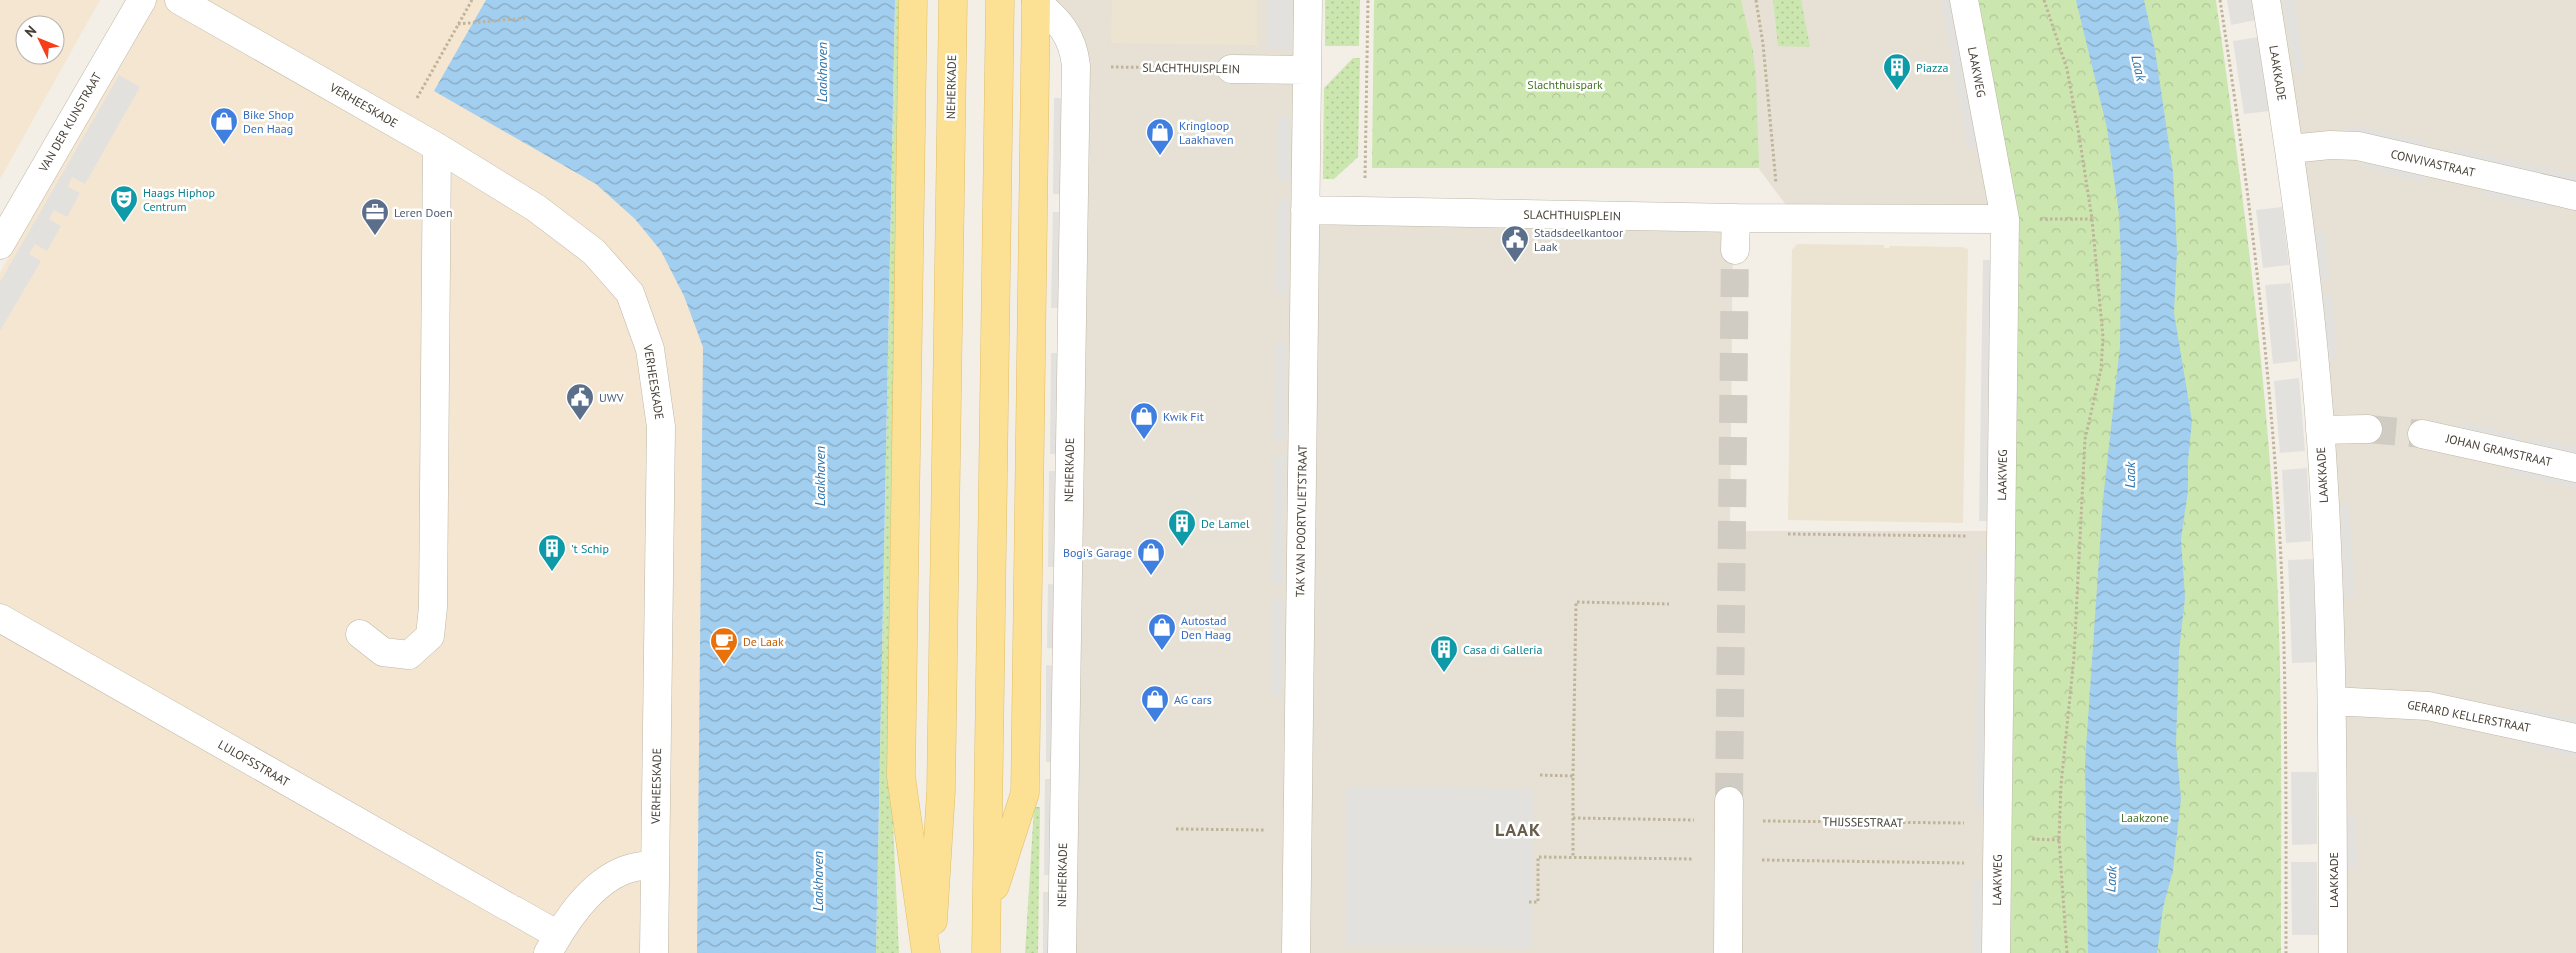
<svg xmlns="http://www.w3.org/2000/svg" width="2576" height="953" viewBox="0 0 2576 953" font-family="'PT Sans',sans-serif">
  <style>
    .residential { fill: #e6e1d4 }
    .commercial { fill: #f4e6d1; fill-rule: evenodd }
    .education { fill: #ece4d0 }
    .grass { fill: url(#grass-dots) }
    .forest { fill: url(#forest-crowns) }
    .parking { fill: #e3e1de }
    .water { fill: url(#water-waves) }
    .lines { fill: none; stroke-linecap: round; stroke-linejoin: round }
    .minor-tunnel { stroke: #d0ccc3; stroke-width: 28; stroke-dasharray: 28 14; stroke-linecap: butt }
    .minor-casing { stroke: #beb7a8; stroke-width: 29 }
    .major-casing { stroke: #e1be65; stroke-width: 29 }
    .path { stroke: #bfb39a; stroke-width: 3; stroke-dasharray: 2.5 2.5; stroke-linecap: butt }
    .minor { stroke: #fff; stroke-width: 28 }
    .major { stroke: #fce195; stroke-width: 28 }
    .labels { text-anchor: middle; dominant-baseline: central; stroke-width: 5; stroke-linejoin: round; paint-order: stroke }
    .culture-label { font-size: 12px; fill: #0d838f; stroke: #fff; text-anchor: start }
    .street-label { font-size: 12px; fill: #453f35; stroke: #fff }
    .park-label { font-size: 12px; fill: #45762a; stroke: #fff }
    .shop-label { font-size: 12px; fill: #366cbe; stroke: #fff; text-anchor: start }
    .service-label { font-size: 12px; fill: #4e5e75; stroke: #fff; text-anchor: start }
    .food-label { font-size: 12px; fill: #c56008; stroke: #fff; text-anchor: start }
    .water-label { font-size: 14px; font-style: italic; fill: #3077af; stroke: #fff }
    .district-label { font-size: 18px; font-weight: bold; letter-spacing: 1px; fill: #685d4d; stroke: #fff }
  </style>
  <defs>
    <pattern id="grass-dots" width="8" height="8" patternUnits="userSpaceOnUse" patternTransform="scale(1.25)"><rect width="8" height="8" fill="#cce6af"/><path d="M2 2h.1M6 6h.1" fill="none" stroke="#b1c697" stroke-width="1.8" stroke-linecap="round"/></pattern>
    <pattern id="forest-crowns" width="20" height="18" patternUnits="userSpaceOnUse" patternTransform="scale(1.25)"><rect width="20" height="18" fill="#cce6af"/><path d="M2 6a3 3 0 1 1 6 0M12 15a3 3 0 1 1 6 0" fill="none" stroke="#b1c697"/></pattern>
    <pattern id="water-waves" width="16" height="10" patternUnits="userSpaceOnUse" patternTransform="scale(1.25)"><rect width="16" height="10" fill="#a2ceef"/><path d="M0 5q4-4 8 0t8 0" fill="none" stroke="#86a9c2"/></pattern>
  </defs>
  <rect width="100%" height="100%" fill="#f3efe6"/>
  <path class="residential" d="M1039,0h267l-6,214 433,9 -3,308h272l-8,422h-936l18,-895z
    M1735,0h238l38,216 -219,-3 -33,-44z
    M2279,0h297v953h-237l-6,-276z"/>
  <path class="commercial" d="M0,0h100l-100,179zM25,25h30v30h-30z
    M153,0h385l152,237 77,143 -20,573h-747v-680z"/>
  <path class="education" d="M1112,0h145v45l-146,-2z
    M1797,244l87,1v3h5l1,-2 72,1 6,2 -5,274 -175,-3 4,-270z"/>
  <path class="grass" d="M895,0h11l-14,800 7,153h-23z
    M1325,0h35l-1,46h-34z
    M1773,0h28l9,47 -32,-1z
    M1353,58h7l-2,99 -24,22h-11l1,-91z
    M1034,807h6l-2,146h-13z"/>
  <path class="forest" d="M1374,0h367l12,51 3,28 3,89h-387z
    M1974,0h242c26,184 50,368 60,554 7,133 5,266 5,399h-273l7,-590z"/>
  <path class="parking" d="M1267,0h24v49l-24,1z
    M1941,0h10l26,147 -9,2z
    M2227,0h26l3,20 -25,5z
    M2283,0h11l10,71 -9,2z
    M2259,37l10,74 -25,3 -11,-73z
    M119,75l21,12 -55,97 -13,-7 -4,10 12,6 -13,24 -13,-7 -5,9 12,7 -14,25 -12,-7 -6,10 12,7 -41,70v-49z
    M1054,98h11l-2,96h-10z
    M1278,117h11v64h-11z
    M2349,124l79,18 -3,10 -78,-18z
    M2454,147l122,28v11l-124,-29z
    M2366,159l62,14 -2,10 -63,-15z
    M2484,186l66,15 -2,9 -66,-15z
    M1277,199h12l-2,94h-11z
    M2282,207l7,58 -26,3 -7,-58z
    M1053,212h10l-1,96h-11z
    M2324,230l6,49 -10,2 -6,-50z
    M1983,260h10l-3,261h-11z
    M2290,283l8,78 -25,3 -8,-79z
    M2332,295l6,63 -10,1 -6,-63z
    M1275,341h11l-1,100h-11z
    M1051,353h10v101h-11z
    M2299,378l6,73 -25,2 -6,-72z
    M2463,422l57,13 -2,10 -57,-13z
    M2530,437l46,10v10l-48,-10z
    M1285,454l-2,129h-11l2,-128z
    M2512,463l64,14v11l-66,-15z
    M2307,468l4,73 -25,2 -4,-73z
    M1049,471h11l-2,96h-10z
    M2349,504l6,93 -9,1 -6,-93z
    M1979,554h10l-3,255h-11z
    M2313,559l4,103 -25,1 -4,-103z
    M1048,584l11,1 -1,64 -11,-1z
    M1272,597h11l-1,99h-11z
    M1046,665l11,1 -1,96h-10z
    M2517,706l59,13v10l-61,-14z
    M2527,737l49,11v10l-51,-12z
    M2291,772h26v72l-25,1z
    M1045,779h11l-1,96h-11z
    M1346,787l188,2 -2,158 -187,-2z
    M2346,818h10l1,49h-10z
    M2291,862h26l1,73h-26z
    M1974,880h11l-1,73h-11z
    M1043,892h11l-1,61h-10z"/>
  <path class="water" d="M486,0h409l-19,953h-179l6,-606 -19,-51 -23,-45 -26,-32 -39,-35 -162,-93z
    M2076,0h68l11,50 18,122 4,79 -3,62 18,108 -4,40v30l-7,48 4,59 -6,53 -3,93 5,55 -8,71 -10,38 -6,45h-69l-3,-190 18,-263 17,-154 1,-87 -2,-45 -12,-86z"/>
  <g class="lines">
    <path class="minor-tunnel" d="M2368,429l54,5
      M1729,801l6,-551"/>
    <g class="minor-casing">
      <path id="minor" d="M179,0l258,147 99,61 58,44 36,41 20,56 11,78 -7,526
        M1964,0l41,219 -9,734
        M2266,0c20,125 39,250 50,376 17,192 17,385 17,577
        M1036,2c23,18 37,34 40,64l-14,887
        M1231,69l76,1
        M2290,149l40,-4 28,1 218,50
        M1305,210l431,8 269,1
        M0,245l142,-245
        M1735,250l1,-32
        M2320,430l48,-1
        M2422,434l154,34
        M0,618l508,289
        M360,634l23,18 26,3 21,-19 3,-29 4,-460
        M2332,701l96,5 148,32
        M514,910l44,25
        M548,953c17,-31 42,-70 77,-83 9,-4 20,-4 30,-6
        M1296,953l12,-953
        M1728,953l1,-152"/>
    </g>
    <g class="major-casing">
      <path id="major" d="M913,0l-12,776 25,177
        M995,886l30,-93 11,-793
        M933,921l8,-130 12,-791
        M986,953l14,-953"/>
    </g>
    <path class="path" d="M1756,0l7,44 13,139
      M2044,0l23,69 12,66 13,84 11,118 -2,32 -16,70 -11,218 -13,128 -2,55 8,113
      M2220,0c27,173 48,346 59,520 8,145 7,289 7,433
      M458,24l68,-6
      M1111,67l86,1
      M417,98l55,-98
      M1365,178l3,-178
      M2040,219h52
      M1788,534l180,2
      M1540,775l33,1v82
      M1573,776l3,-174 93,2
      M1573,818l121,2
      M1763,821l201,2
      M1176,829l88,1
      M2032,839l27,1
      M1762,860l202,3
      M1529,902h9v-45l156,2"/>
    <use href="#minor" class="minor"/>
    <use href="#major" class="major"/>
  </g>
  <defs>
    <g id="building-pin" transform="scale(1.4375)"><path d="M0 17L-7.5 6A9.5 9.5 0 1 1 7.5 6Z" fill="#0f9aa8" stroke="#fff"/><path d="M-4-6H4V6H1V3H-1V6H-4ZM-2.5-4.3h1.7v1.8h-1.7ZM.8-4.3h1.7v1.8H.8ZM-2.5-1h1.7V.8h-1.7ZM.8-1h1.7V.8H.8Z" fill="#fff"/></g>
    <g id="shop-pin" transform="scale(1.4375)"><path d="M0 17L-7.5 6A9.5 9.5 0 1 1 7.5 6Z" fill="#3f7fe0" stroke="#fff"/><path d="M-5-2.5h2.3a2.7 3.5 0 0 1 5.4 0H5L5.5 6h-11ZM-1.5-2.5h3a1.5 2.3 0 0 0-3 0Z" fill="#fff"/></g>
    <g id="theatre-pin" transform="scale(1.4375)"><path d="M0 17L-7.5 6A9.5 9.5 0 1 1 7.5 6Z" fill="#0f9aa8" stroke="#fff"/><path d="M-5-5.5Q0-4 5-5.5V0Q5 5 0 6Q-5 5-5 0ZM-3.3-2.5H-1v1.5H-3.3ZM1-2.5H3.3v1.5H1ZM-2.8 1Q0 5.5 2.8 1Z" fill="#fff"/></g>
    <g id="office-pin" transform="scale(1.4375)"><path d="M0 17L-7.5 6A9.5 9.5 0 1 1 7.5 6Z" fill="#5c6f8a" stroke="#fff"/><path d="M-6-3h4V-5.5h4V-3h4V5H-6ZM-1-4.5V-3h2v-1.5ZM-6 0V1H6V0Z" fill="#fff"/></g>
    <g id="civic-pin" transform="scale(1.4375)"><path d="M0 17L-7.5 6A9.5 9.5 0 1 1 7.5 6Z" fill="#5c6f8a" stroke="#fff"/><path d="M-.6-6.5H3V-4.5H.6V-3L4-1V1h2V6H-6V1h2V-1L-.6-3ZM-1.2 2.5V6h2.4V2.5Z" fill="#fff"/></g>
    <g id="cafe-pin" transform="scale(1.4375)"><path d="M0 17L-7.5 6A9.5 9.5 0 1 1 7.5 6Z" fill="#e8710a" stroke="#fff"/><path d="M-5.5-4.5H6V0H3Q3 3.5 0 3.5H-2.5Q-5.5 3.5-5.5 0ZM3-3.2v2h1.7v-2ZM-6 4.5H4V6H-6Z" fill="#fff"/></g>
  </defs>
  <g fill-rule="evenodd">
    <use href="#building-pin" x="1897" y="67"/>
    <use href="#shop-pin" x="224" y="121"/>
    <use href="#shop-pin" x="1160" y="132"/>
    <use href="#theatre-pin" x="124" y="199"/>
    <use href="#office-pin" x="375" y="212"/>
    <use href="#civic-pin" x="1515" y="239"/>
    <use href="#civic-pin" x="580" y="397"/>
    <use href="#shop-pin" x="1144" y="416"/>
    <use href="#building-pin" x="1182" y="523"/>
    <use href="#building-pin" x="552" y="548"/>
    <use href="#shop-pin" x="1151" y="552"/>
    <use href="#shop-pin" x="1162" y="627"/>
    <use href="#cafe-pin" x="724" y="641"/>
    <use href="#building-pin" x="1444" y="649"/>
    <use href="#shop-pin" x="1155" y="699"/>
  </g>
  <g class="labels">
    <g class="culture-label">
      <text x="1916" y="67">Piazza</text>
      <text x="143" y="192">Haags Hiphop<tspan x="143" dy="14">Centrum</tspan></text>
      <text x="1201" y="523">De Lamel</text>
      <text x="571" y="548">'t Schip</text>
      <text x="1463" y="649">Casa di Galleria</text>
    </g>
    <g class="street-label">
      <text transform="translate(1191 68) rotate(1)">SLACHTHUISPLEIN</text>
      <text transform="translate(1977 72) rotate(79)">LAAKWEG</text>
      <text transform="translate(2278 73) rotate(81)">LAAKKADE</text>
      <text transform="translate(951 87) rotate(-89)">NEHERKADE</text>
      <text transform="translate(364 105) rotate(30)">VERHEESKADE</text>
      <text transform="translate(70 122) rotate(-60)">VAN DER KUNSTRAAT</text>
      <text transform="translate(2433 163) rotate(13)">CONVIVASTRAAT</text>
      <text transform="translate(1572 215) rotate(1)">SLACHTHUISPLEIN</text>
      <text transform="translate(654 382) rotate(81)">VERHEESKADE</text>
      <text transform="translate(2499 450) rotate(13)">JOHAN GRAMSTRAAT</text>
      <text transform="translate(1069 470) rotate(-89)">NEHERKADE</text>
      <text transform="translate(2002 475) rotate(-89)">LAAKWEG</text>
      <text transform="translate(2322 475) rotate(-93)">LAAKKADE</text>
      <text transform="translate(1301 521) rotate(-89)">TAK VAN POORTVLIETSTRAAT</text>
      <text transform="translate(2469 716) rotate(11)">GERARD KELLERSTRAAT</text>
      <text transform="translate(254 763) rotate(30)">LULOFSSTRAAT</text>
      <text transform="translate(656 786) rotate(-89)">VERHEESKADE</text>
      <text transform="translate(1863 822) rotate(1)">THIJSSESTRAAT</text>
      <text transform="translate(1062 875) rotate(-89)">NEHERKADE</text>
      <text transform="translate(1997 880) rotate(-89)">LAAKWEG</text>
      <text transform="translate(2333 880) rotate(-90)">LAAKKADE</text>
    </g>
    <g class="park-label">
      <text x="1565" y="84">Slachthuispark</text>
      <text x="2145" y="817">Laakzone</text>
    </g>
    <g class="shop-label">
      <text x="243" y="114">Bike Shop<tspan x="243" dy="14">Den Haag</tspan></text>
      <text x="1179" y="125">Kringloop<tspan x="1179" dy="14">Laakhaven</tspan></text>
      <text x="1163" y="416">Kwik Fit</text>
      <text x="1132" y="552" text-anchor="end">Bogi's Garage</text>
      <text x="1181" y="620">Autostad<tspan x="1181" dy="14">Den Haag</tspan></text>
      <text x="1174" y="699">AG cars</text>
    </g>
    <g class="service-label">
      <text x="394" y="212">Leren Doen</text>
      <text x="1534" y="232">Stadsdeelkantoor<tspan x="1534" dy="14">Laak</tspan></text>
      <text x="599" y="397">UWV</text>
    </g>
    <g class="food-label">
      <text x="743" y="641">De Laak</text>
    </g>
    <g class="water-label">
      <text transform="translate(2139 68) rotate(78)">Laak</text>
      <text transform="translate(822 72) rotate(-90)">Laakhaven</text>
      <text transform="translate(2130 475) rotate(-89)">Laak</text>
      <text transform="translate(820 476) rotate(-90)">Laakhaven</text>
      <text transform="translate(2111 879) rotate(-87)">Laak</text>
      <text transform="translate(818 881) rotate(-90)">Laakhaven</text>
    </g>
    <g class="district-label">
      <text x="1518" y="829">LAAK</text>
    </g>
  </g>
  <g transform="translate(40 40) rotate(313)"><circle r="24" fill="#ffffff" stroke="#b5b2ae"/>
  <path d="M0-4L9 19L0 12L-9 19Z" fill="#f63e19"/>
  <text y="-8" font-size="14" font-weight="bold" text-anchor="middle" fill="#453f35">N</text>
  </g>
</svg>
